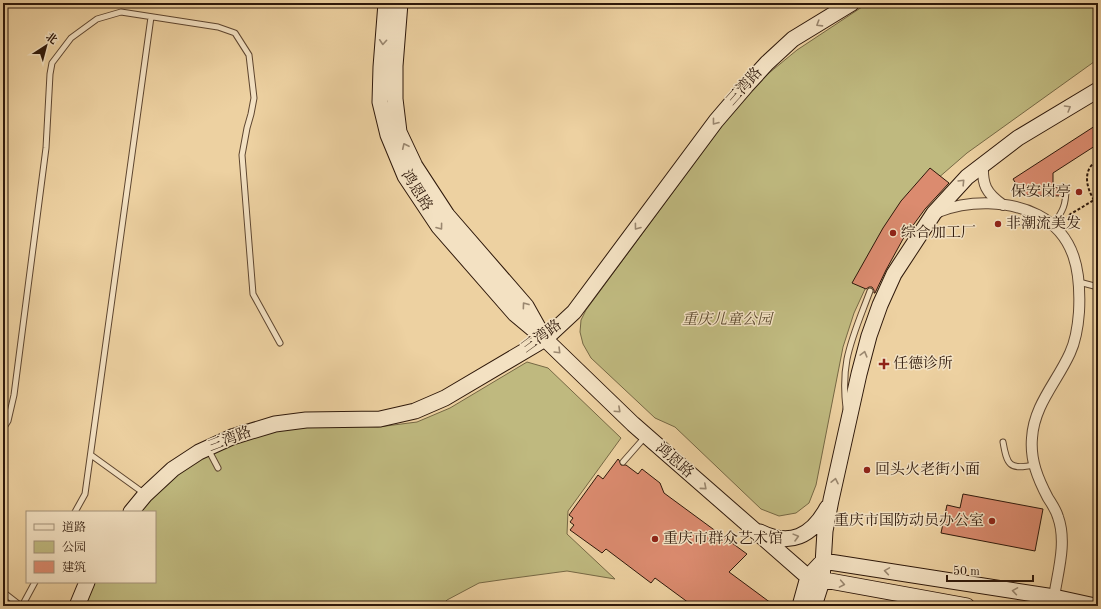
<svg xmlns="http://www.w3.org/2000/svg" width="1101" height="609" viewBox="0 0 1101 609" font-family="'Old Standard TT','Noto Serif SC',serif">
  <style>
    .green { fill: #bfb97f; stroke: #766844 }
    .building { fill: #db8b6f; stroke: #2e180a }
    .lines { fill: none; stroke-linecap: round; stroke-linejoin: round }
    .lane-casing { stroke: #5e4630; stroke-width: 7 }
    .street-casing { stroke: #5e4630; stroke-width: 12 }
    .secondary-casing { stroke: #2e180a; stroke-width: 17 }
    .path { stroke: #2e180a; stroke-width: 2; stroke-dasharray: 3 2; stroke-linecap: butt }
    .lane { stroke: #f3e1c2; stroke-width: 5 }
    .street { stroke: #f3e1c2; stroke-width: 10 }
    .secondary { stroke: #f3e1c2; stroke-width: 15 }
    .oneway { stroke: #9a876f }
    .poi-dot { fill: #8f2418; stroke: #f3e1c2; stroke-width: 1.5 }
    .labels { text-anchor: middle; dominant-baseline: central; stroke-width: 3; stroke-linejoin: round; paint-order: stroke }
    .street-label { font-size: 15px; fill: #2e180a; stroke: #f3e1c2 }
    .poi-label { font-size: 15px; fill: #2e180a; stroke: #f3e1c2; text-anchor: start }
    .park-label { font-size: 15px; font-style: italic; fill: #5a482d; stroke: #f3e1c2 }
  </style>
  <rect width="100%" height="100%" fill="#edd1a1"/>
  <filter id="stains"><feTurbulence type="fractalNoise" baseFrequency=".005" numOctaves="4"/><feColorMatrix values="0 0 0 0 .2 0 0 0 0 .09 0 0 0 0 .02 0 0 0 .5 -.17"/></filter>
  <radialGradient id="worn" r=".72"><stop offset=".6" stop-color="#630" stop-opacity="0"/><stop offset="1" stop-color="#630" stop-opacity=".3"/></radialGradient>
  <path class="green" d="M868,3h230v56l-131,94 -30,26 -66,97 -17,37 -11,34 -27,138 -7,18 -13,10 -17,3 -18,-7 -86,-82 -20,-9 -64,-60 -8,-14 -3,-12 1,-12 5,-10 149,-202 34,-35 28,-23z
    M527,362l21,6 73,70 -53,73 -1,23 48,45 -48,-8 -60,8 -28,4 -32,17 -6,6h-357l10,-24h61v-70h-16l37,-39 57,-32 73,-17 72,3 39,-5 33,-14z"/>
  <path class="building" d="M1098,124v20l-45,29v13l9,4v6l-39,-1 -10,-16z
    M930,168l19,15 -24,26 -22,30 -17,31 -11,23h-1v-3l-2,-3h-3l-3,2 -14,-6 31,-55 18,-27z
    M618,459l1,1 2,5h5l12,9 4,-5 18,14 4,10 83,61 -18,18 46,34h-82l-38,-28 -4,5 -45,-34 -4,4 -32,-23 4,-5 -4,-3 3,-4 -4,-3 29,-40 5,4z
    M963,494l80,15 -8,42 -94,-18 6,-28 13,3z"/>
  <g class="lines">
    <g class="lane-casing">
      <path id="lane" d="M3,17l1,-14
        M1053,225c10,-14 13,-20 13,-37
        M1079,282l19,5
        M846,408c-2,-17 -2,-33 1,-49 5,-24 15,-46 23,-68
        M3,429l5,-8 6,-26 32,-247 4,-74 2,-11 19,-25 26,-19 24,-7 97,15 17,6 14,22 5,43 -3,16 -4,14 -5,27 11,139 27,49
        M1003,442c4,23 6,28 31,23
        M208,449l10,19
        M91,455l54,39
        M623,462l22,-25
        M75,512l10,-18 66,-477
        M3,592l18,14
        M22,606l13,-24"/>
    </g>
    <g class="street-casing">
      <path id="street" d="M983,164c-1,21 3,29 20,41
        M938,212c31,-12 70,-12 100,3 38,20 43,58 41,97 -1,14 -3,28 -9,41 -13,29 -36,52 -38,85 -2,22 6,41 16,60 4,6 8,12 10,19 9,25 0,54 -4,80"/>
    </g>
    <g class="secondary-casing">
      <path id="secondary" d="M386,3l-5,64 -1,35 8,33 17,41 34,51 76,87 30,25 88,85 175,153 159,29
        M400,3l-5,63v33l4,33 16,34 32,49 79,91 14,25
        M131,512l14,-17 28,-26 26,-17 33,-15 43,-13 31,-4 74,-1 35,-8 30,-13 100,-59 29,-27 142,-191 30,-35 21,-23 26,-24 59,-36
        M760,532c30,15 52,4 67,-24
        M77,606l10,-24
        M800,606l8,-29 15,-16 231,36 41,9
        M814,606l8,-25 3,-50 6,-31 28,-126 10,-38 11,-31 14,-31 40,-61 33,-36 51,-39 80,-48"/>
    </g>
    <path class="path" d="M1094,200c-8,-13 -12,-31 4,-40
      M1069,215l25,-15 4,2"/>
    <use href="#lane" class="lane"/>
    <use href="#street" class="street"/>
    <use href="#secondary" class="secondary"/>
  </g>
  <defs><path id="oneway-chevron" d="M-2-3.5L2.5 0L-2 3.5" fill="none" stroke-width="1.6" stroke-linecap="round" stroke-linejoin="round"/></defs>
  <g class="oneway">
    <use href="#oneway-chevron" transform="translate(819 24) rotate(148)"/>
    <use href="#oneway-chevron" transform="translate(383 42) rotate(94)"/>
    <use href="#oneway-chevron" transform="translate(1068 108) rotate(-31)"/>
    <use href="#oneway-chevron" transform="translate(715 122) rotate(128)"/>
    <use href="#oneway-chevron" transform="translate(405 146) rotate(-115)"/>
    <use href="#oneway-chevron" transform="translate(962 182) rotate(-46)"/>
    <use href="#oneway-chevron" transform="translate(440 227) rotate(53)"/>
    <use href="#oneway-chevron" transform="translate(637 227) rotate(127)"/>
    <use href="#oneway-chevron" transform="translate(525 305) rotate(-126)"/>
    <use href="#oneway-chevron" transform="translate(558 351) rotate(45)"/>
    <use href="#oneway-chevron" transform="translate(864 354) rotate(-75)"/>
    <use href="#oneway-chevron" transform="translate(618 410) rotate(43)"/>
    <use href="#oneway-chevron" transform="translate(835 481) rotate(-78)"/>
    <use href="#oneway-chevron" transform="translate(704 487) rotate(41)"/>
    <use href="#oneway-chevron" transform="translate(796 537) rotate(-15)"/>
    <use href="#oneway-chevron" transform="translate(887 571) rotate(-171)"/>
    <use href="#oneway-chevron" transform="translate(842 584) rotate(10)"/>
    <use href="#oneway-chevron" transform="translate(1015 591) rotate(-171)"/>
  </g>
  <g class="poi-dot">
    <circle cx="1079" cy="192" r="4"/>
    <circle cx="998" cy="224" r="4"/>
    <circle cx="893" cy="233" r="4"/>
    <path d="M882 358h4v4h4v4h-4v4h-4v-4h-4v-4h4z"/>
    <circle cx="867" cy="470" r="4"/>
    <circle cx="992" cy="521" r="4"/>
    <circle cx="655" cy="539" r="4"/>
  </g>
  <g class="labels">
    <g class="street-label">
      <text transform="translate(745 87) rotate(-48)">三湾路</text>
      <text transform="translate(416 191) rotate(58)">鸿恩路</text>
      <text transform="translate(542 337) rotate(-36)">三湾路</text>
      <text transform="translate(230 440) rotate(-21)">三湾路</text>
      <text transform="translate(674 461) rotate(41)">鸿恩路</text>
    </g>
    <g class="poi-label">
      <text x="1071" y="192" text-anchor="end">保安岗亭</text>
      <text x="1006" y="224">非潮流美发</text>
      <text x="901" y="233">综合加工厂</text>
      <text x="893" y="364">任德诊所</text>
      <text x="875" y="470">回头火老街小面</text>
      <text x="984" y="521" text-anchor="end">重庆市国防动员办公室</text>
      <text x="663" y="539">重庆市群众艺术馆</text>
    </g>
    <g class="park-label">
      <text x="727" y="320">重庆儿童公园</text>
    </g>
  </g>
  <rect width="1101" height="609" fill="none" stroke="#edd1a1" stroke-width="16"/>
  <rect x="4" y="4" width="1093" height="601" fill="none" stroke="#2e180a" stroke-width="2"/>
  <rect x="8" y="8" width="1085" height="593" fill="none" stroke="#2e180a"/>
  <rect x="26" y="511" width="130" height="72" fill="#f3e1c2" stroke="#a49178"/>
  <rect x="34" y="524" width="20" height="6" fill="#f3e1c2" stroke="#a49178"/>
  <text x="62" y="531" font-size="12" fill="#2e180a">道路</text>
  <rect x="34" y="541" width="20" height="12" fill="#bfb97f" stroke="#a49178"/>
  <text x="62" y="551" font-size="12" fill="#2e180a">公园</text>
  <rect x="34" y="561" width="20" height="12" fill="#db8b6f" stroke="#a49178"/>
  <text x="62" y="571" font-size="12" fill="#2e180a">建筑</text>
  <g transform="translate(46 46) rotate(36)" stroke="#f3e1c2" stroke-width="3" paint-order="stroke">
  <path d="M0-3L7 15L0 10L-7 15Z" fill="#2e180a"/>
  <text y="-6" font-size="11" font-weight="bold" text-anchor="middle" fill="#2e180a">北</text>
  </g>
  <path d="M947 575v6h86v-6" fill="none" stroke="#2e180a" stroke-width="2"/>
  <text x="953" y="575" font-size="12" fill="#2e180a" stroke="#f3e1c2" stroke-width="3" paint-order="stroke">50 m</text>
  <rect width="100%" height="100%" filter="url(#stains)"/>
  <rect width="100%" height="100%" fill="url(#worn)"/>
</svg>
